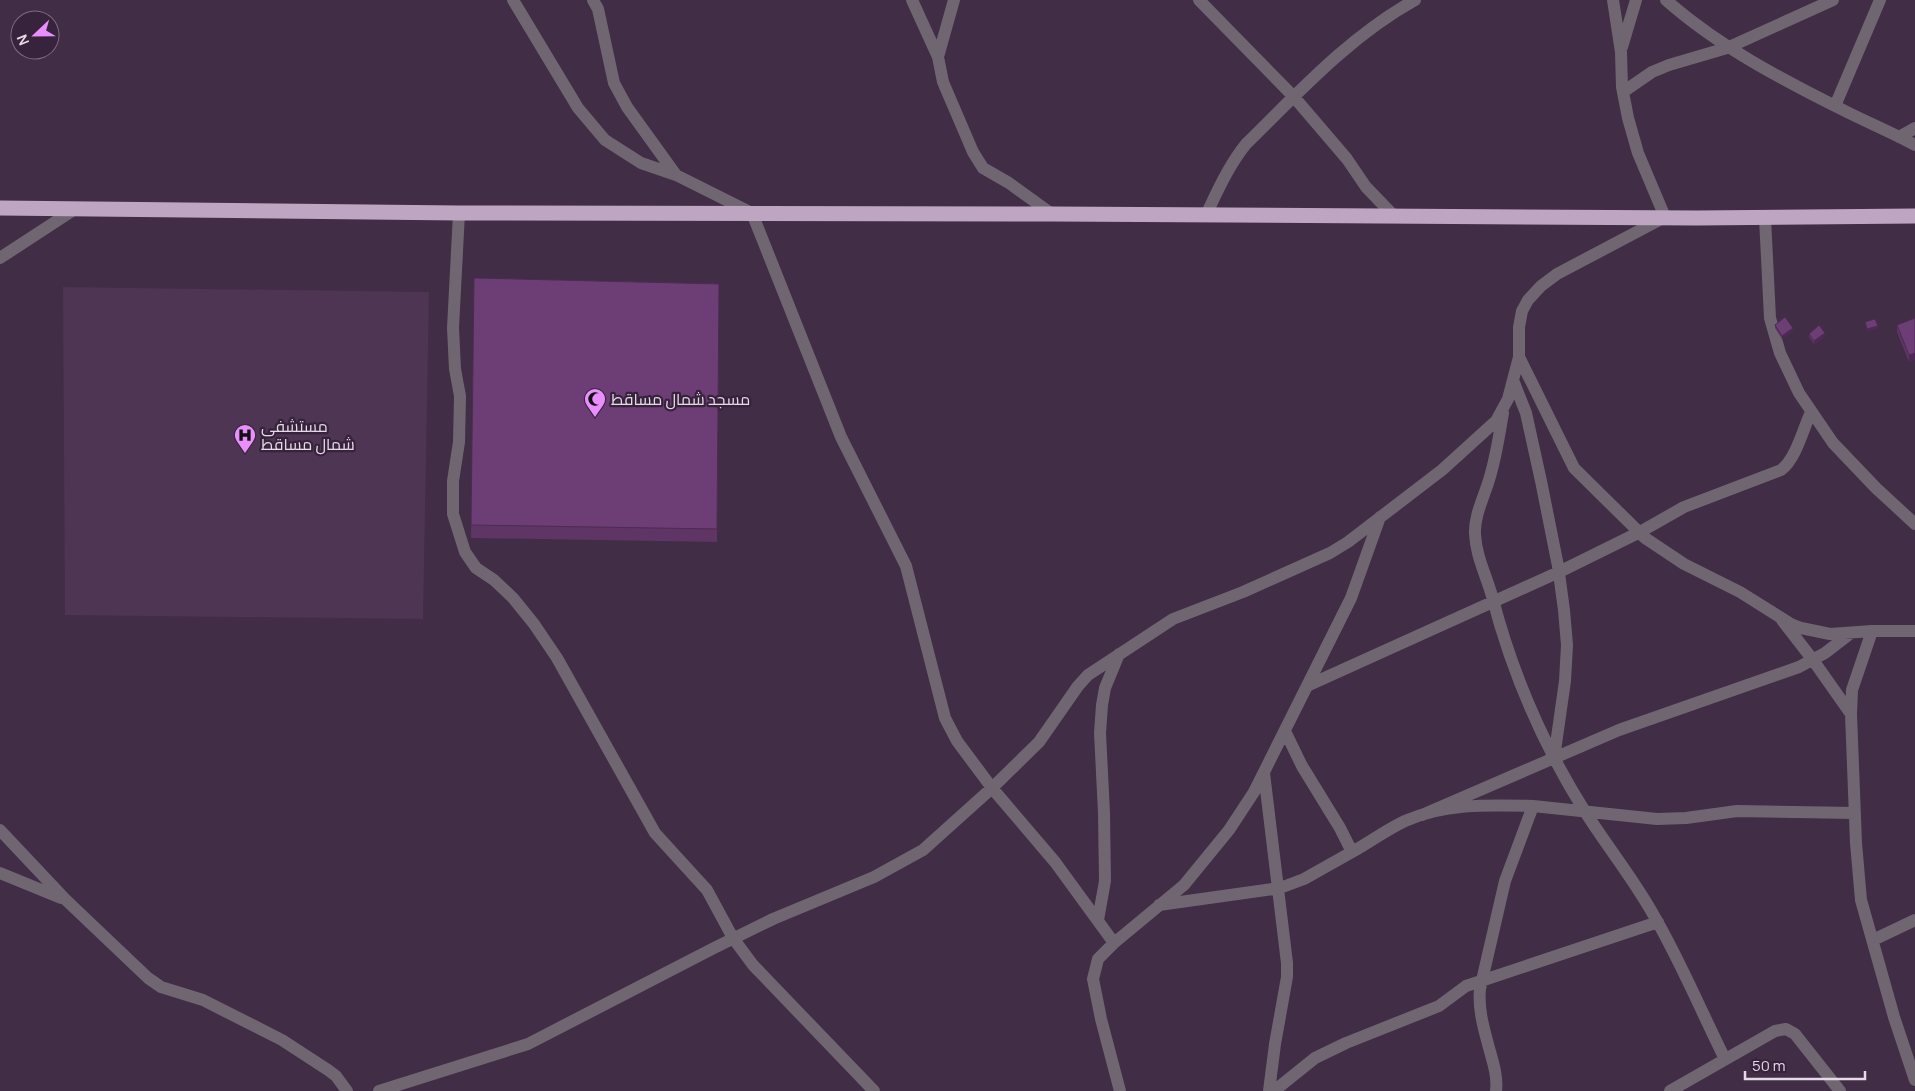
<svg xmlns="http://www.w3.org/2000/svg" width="1915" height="1091" viewBox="0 0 1915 1091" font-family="Manrope,Cairo,sans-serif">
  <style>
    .built { fill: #4e3553 }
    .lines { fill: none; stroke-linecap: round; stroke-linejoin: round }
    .street { stroke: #706672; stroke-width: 12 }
    .highway { stroke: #bea6c3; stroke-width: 15 }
    .wall { fill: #5e3565 }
    .shaded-wall { fill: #4c2b53 }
    .building { fill: #6d3e76; stroke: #4c2b53 }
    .labels { text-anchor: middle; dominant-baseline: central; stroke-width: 4.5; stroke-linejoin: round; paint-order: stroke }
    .poi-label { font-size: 16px; fill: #e6dae9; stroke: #37233b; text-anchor: start }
  </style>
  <rect width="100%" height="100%" fill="#412d45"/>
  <path class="built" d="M63,287l366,5 -6,327 -358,-4z"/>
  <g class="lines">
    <path class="street" d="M513,0l65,108 27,32 36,23 35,12 76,38 89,224 65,129 39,152 12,23 35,47 63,74 59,81
      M593,0l5,9 16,74 13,24 49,68
      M912,0l26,57 5,25 30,70 10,16 26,15 43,31
      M1199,0l95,97 53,62 19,28 28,29
      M1666,0c53,47 117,80 181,112 22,11 46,21 68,33
      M1622,47l14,-47
      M938,57l16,-57
      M1623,92l29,-20 17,-7 58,-17 106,-48
      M1835,106l45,-106
      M1899,137l16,-9
      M459,213l-6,115 2,41 5,27 -1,46 -6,39v33l12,38 11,16 18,12 19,18 21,26 23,34 98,175 52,57 26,48 20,27 121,126
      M1206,215c12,-25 23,-50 40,-71 53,-52 104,-108 169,-144
      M1765,218l5,100 10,35 19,40 34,50 43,45 39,36
      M0,258l75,-49
      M1519,357l55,111 71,70 39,26 56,28 51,32 10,4 29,6 42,-3h43
      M1513,380l13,33 15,68 17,85 6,44 3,35 -2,36 -11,77
      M1503,413c-4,23 -7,45 -14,67 -5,17 -15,36 -14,54 1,22 11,41 17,62 20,77 50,147 92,214 22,35 49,68 69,104 27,46 48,97 72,145
      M1782,620l31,40 38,54
      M1872,631l-20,59 -1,24 5,129 5,57 33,117 21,63
      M1309,685l250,-113 81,-40 44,-25 97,-37c15,-11 22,-41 30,-58
      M1285,731l17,35 38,62 12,24c18,-10 34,-22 53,-31 40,-18 85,-16 128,-15
      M1264,773l23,190v14l-12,67 -6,47
      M1422,815l197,-85 180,-63 26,-14 26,-20
      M0,830l66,70 82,78 13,9 42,13 79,40 46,30 8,6 11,15
      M0,873l61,25
      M1159,905l121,-17 24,-9 48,-27
      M1098,920l7,-39 -1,-68 -4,-80 2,-28 3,-17 14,-34
      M1873,940l42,-20
      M379,1091l149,-47 186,-96 59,-29 101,-42 49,-27 69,-62 47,-46 39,-56 10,-11 85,-56 70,-27 87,-39 18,-11 94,-72 54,-49 12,-22 11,-42v-30l3,-16 6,-11 13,-14 16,-12 108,-57 -27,-64 -10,-35 -6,-31 -1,-35 -8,-52
      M1120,1091l-19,-72 -8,-40 5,-20 16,-16 70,-58 45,-55 25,-38 97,-194 29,-81
      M1274,1091l41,-33 31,-15 93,-37 27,-20 192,-64
      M1496,1091c2,-16 -4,-31 -8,-47 -5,-18 -10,-37 -8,-55l25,-108 28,-75 124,13 29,-1 51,-7 118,2
      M1670,1091l105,-60 11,-2 9,5 45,57"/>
    <path class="highway" d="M0,208l459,5 593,1 645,4 218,-2"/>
  </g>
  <path class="wall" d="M474,278l245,6 -2,258 -246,-4z
    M1915,318v41l-6,3 -12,-30v-7z
    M1775,325l18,7 -11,7 -7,-11z
    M1809,334l16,3 -11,7 -5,-7z"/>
  <path class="shaded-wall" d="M1878,326v3l-11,3v-3z
    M1793,328v4l-11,7v-3z
    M1825,333v4l-11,7v-3z
    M1915,353v6l-6,3v-7z"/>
  <path class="building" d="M474,278l245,6 -2,245 -246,-4z
    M1785,317l8,11 -11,8 -7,-11z
    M1915,318v35l-6,2 -12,-30z
    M1875,319l3,7 -11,3 -2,-7z
    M1819,325l6,8 -11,8 -5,-7z"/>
  <defs>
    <g id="mosque-pin" transform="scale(1.125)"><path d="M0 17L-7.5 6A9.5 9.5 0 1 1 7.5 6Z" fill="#ea8dfd" stroke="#37233b"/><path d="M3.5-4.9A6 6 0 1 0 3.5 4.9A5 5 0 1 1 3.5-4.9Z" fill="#111"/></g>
    <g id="hospital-pin" transform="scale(1.125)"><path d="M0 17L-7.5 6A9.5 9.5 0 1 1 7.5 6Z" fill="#ea8dfd" stroke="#37233b"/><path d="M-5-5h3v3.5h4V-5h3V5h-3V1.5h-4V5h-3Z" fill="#111"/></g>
  </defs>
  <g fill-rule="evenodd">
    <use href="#mosque-pin" x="595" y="399"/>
    <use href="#hospital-pin" x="245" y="435"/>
  </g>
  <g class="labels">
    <g class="poi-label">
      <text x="611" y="399">مسجد شمال مساقط</text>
      <text x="261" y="426">مستشفى<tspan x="261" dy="18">شمال مساقط</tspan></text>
    </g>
  </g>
  <g transform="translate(35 35) rotate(248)"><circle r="24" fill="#37233b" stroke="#7d6c81"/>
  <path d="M0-4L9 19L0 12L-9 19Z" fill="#ea8dfd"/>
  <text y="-8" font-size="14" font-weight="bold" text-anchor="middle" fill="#e6dae9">N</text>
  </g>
  <path d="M1745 1071v8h120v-8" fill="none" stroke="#e6dae9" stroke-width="2.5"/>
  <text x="1752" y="1071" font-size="15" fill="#e6dae9" stroke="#37233b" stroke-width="4" paint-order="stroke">50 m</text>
</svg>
